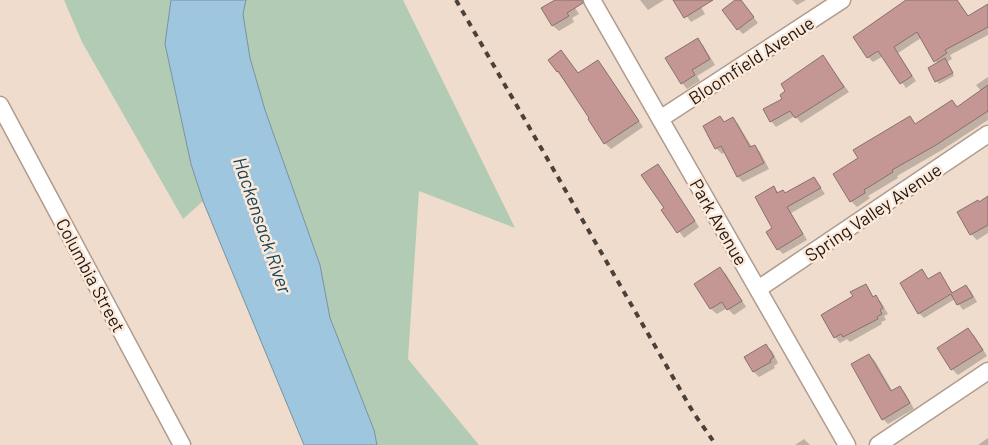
<svg xmlns="http://www.w3.org/2000/svg" width="988" height="445" viewBox="0 0 988 445" font-family="Barlow,sans-serif">
  <style>
    .green { fill: #b1cbb4 }
    .water { fill: #9ec6de; stroke: #7892a1 }
    .shadow { fill: #0003 }
    .building { fill: #c49795; stroke: #88706f }
    .lines { fill: none; stroke-linecap: round; stroke-linejoin: round }
    .minor-casing { stroke: #af9c8e; stroke-width: 19 }
    .minor { stroke: #fff; stroke-width: 16 }
    .rail { stroke: #4b413a; stroke-width: 4; stroke-dasharray: 6 6; stroke-linecap: butt }
    .labels { text-anchor: middle; dominant-baseline: central; stroke-width: 5; stroke-linejoin: round; paint-order: stroke }
    .street-label { font-size: 18px; fill: #1e1712; stroke: #fde9d9 }
    .water-label { font-size: 19px; font-style: italic; fill: #13465e; stroke: #fde9d9 }
  </style>
  <rect width="100%" height="100%" fill="#efdccc"/>
  <path class="green" d="M64,0h107l-6,44 26,120 12,37 -20,18 -101,-177z
    M246,0h157l112,228 -96,-37 -11,168 71,86h-102l-3,-15 -44,-112 -10,-53 -55,-155 -15,-52 -7,-44z"/>
  <path class="water" d="M171,0h75l-3,14 7,44 15,52 55,155 10,53 44,112 3,15h-73l-85,-205 -16,-39 -12,-37 -26,-120z"/>
  <path class="shadow" d="M558,0h12l9,14 -7,4 2,4 -15,9 -6,-5 -10,-17z
    M640,0h24l-16,10z
    M675,0h22l8,14 -14,8z
    M737,0h3l4,4 14,19 -15,11 -5,-5z
    M792,0h14l-9,5z
    M910,0h47l12,17 19,-11v29l-38,20 2,4 -5,3 7,14 -15,8 -9,-16 8,-4 -17,-26 -23,15 18,28 -10,7 -23,-32 -10,6 -5,-5z
    M698,40l5,5 12,20 -18,11 3,5 -13,8 -5,-6z
    M561,52l18,22 19,-12 5,5 40,60 -32,22 -6,-6 -16,-24 2,-1 -34,-47z
    M823,57l26,35 -48,31 -6,-7 -19,11 -5,-6 13,-22z
    M988,77v43l-46,30 -45,26 1,2 -30,18 2,2 -13,9 -6,-6 9,-42 50,-42 6,8 36,-23 6,6 23,-17 -5,-6z
    M720,117l5,6 8,-5 5,6 14,23 3,-1 5,6 9,17 -26,13 -5,-5 -13,-25 -3,2 -6,-6 -12,-21z
    M658,165l5,6 36,56 -15,11 -21,-28 2,-2z
    M814,178l11,16 -34,19 16,27 -24,14 -5,-5 -5,-20 1,-41 5,5 7,1z
    M988,198v35l-11,7 -6,-6z
    M720,269l6,5 20,33 -12,8 -7,-7 -10,6 -6,-5 -15,-25z
    M922,271l7,9 11,-6 13,19 13,-7 5,5 6,11 -14,8 -8,-11 -31,19 -5,-5z
    M866,286l8,12 2,-1 5,5 7,12 -4,2 2,4 -5,2 1,2 -32,18 -3,-3 -7,4 -5,-6 19,-40z
    M968,330l6,5 13,21 -29,19 -6,-6 -13,-21z
    M766,346l6,5 6,12 -4,3 1,2 -16,9 -5,-5z
    M869,355l6,6 18,31 7,-4 5,5 9,16 -26,15 -5,-5z
    M988,438v7h-10z
    M804,439l6,6h-15z"/>
  <path class="building" d="M555,0h27l1,3 -16,10 2,3 -17,10 -11,-18z
    M673,0h40l-29,18z
    M735,0h6l13,17 -17,13 -15,-20z
    M906,0h51l11,16 20,-12v23l-43,23 2,3 -13,9 -17,-30 -23,15 18,29 -12,8 -22,-33 -11,7 -14,-21z
    M698,38l12,21 -18,11 3,5 -14,9 -16,-26z
    M561,50l17,23 20,-13 41,61 -35,23 -16,-25 1,-1 -31,-47 -1,1 -9,-12z
    M823,55l21,32 -49,31 -5,-7 -20,11 -7,-13 19,-10 -2,-4 5,-4 -4,-7z
    M945,58l8,15 -18,9 -7,-14z
    M988,85v26l-52,34 -44,25 1,2 -29,18 1,3 -15,9 -17,-28 25,-16 -5,-8 57,-34 5,8 37,-24 5,7z
    M720,116l4,6 9,-5 17,30 5,-2 9,18 -27,14 -16,-31 -6,3 -12,-23z
    M658,164l37,57 -18,12 -16,-23 3,-2 -23,-33z
    M814,177l7,11 -34,19 16,27 -26,16 -11,-18 6,-4 -17,-31 19,-11 3,7 6,-3 2,3z
    M988,196v29l-18,10 -13,-23 21,-12 1,2z
    M720,267l22,34 -15,9 -5,-8 -12,7 -16,-25z
    M922,269l6,10 12,-7 12,21 14,-8 7,12 -16,8 -6,-11 -33,20 -18,-31z
    M866,284l7,13 3,-2 7,13 -3,2 2,4 -5,3 1,2 -35,18 -2,-3 -7,4 -13,-23 32,-19 -3,-4z
    M968,328l15,22 -32,20 -14,-22z
    M766,344l8,13 -4,3 1,2 -18,10 -9,-15z
    M869,354l22,37 9,-5 10,17 -28,17 -31,-56z"/>
  <g class="lines">
    <g class="minor-casing">
      <path id="minor" d="M592,0l255,445
        M0,105l182,340
        M660,119l182,-119
        M758,289l230,-155
        M878,445l110,-74"/>
    </g>
    <use href="#minor" class="minor"/>
    <path class="rail" d="M456,0l237,412 23,33"/>
  </g>
  <g class="labels">
    <g class="street-label">
      <text transform="translate(751 60) rotate(-33)">Bloomfield Avenue</text>
      <text transform="translate(873 212) rotate(-34)">Spring Valley Avenue</text>
      <text transform="translate(719 222) rotate(60)">Park Avenue</text>
      <text transform="translate(91 275) rotate(62)">Columbia Street</text>
    </g>
    <g class="water-label">
      <text transform="translate(263 225) rotate(71)">Hackensack River</text>
    </g>
  </g>
</svg>
